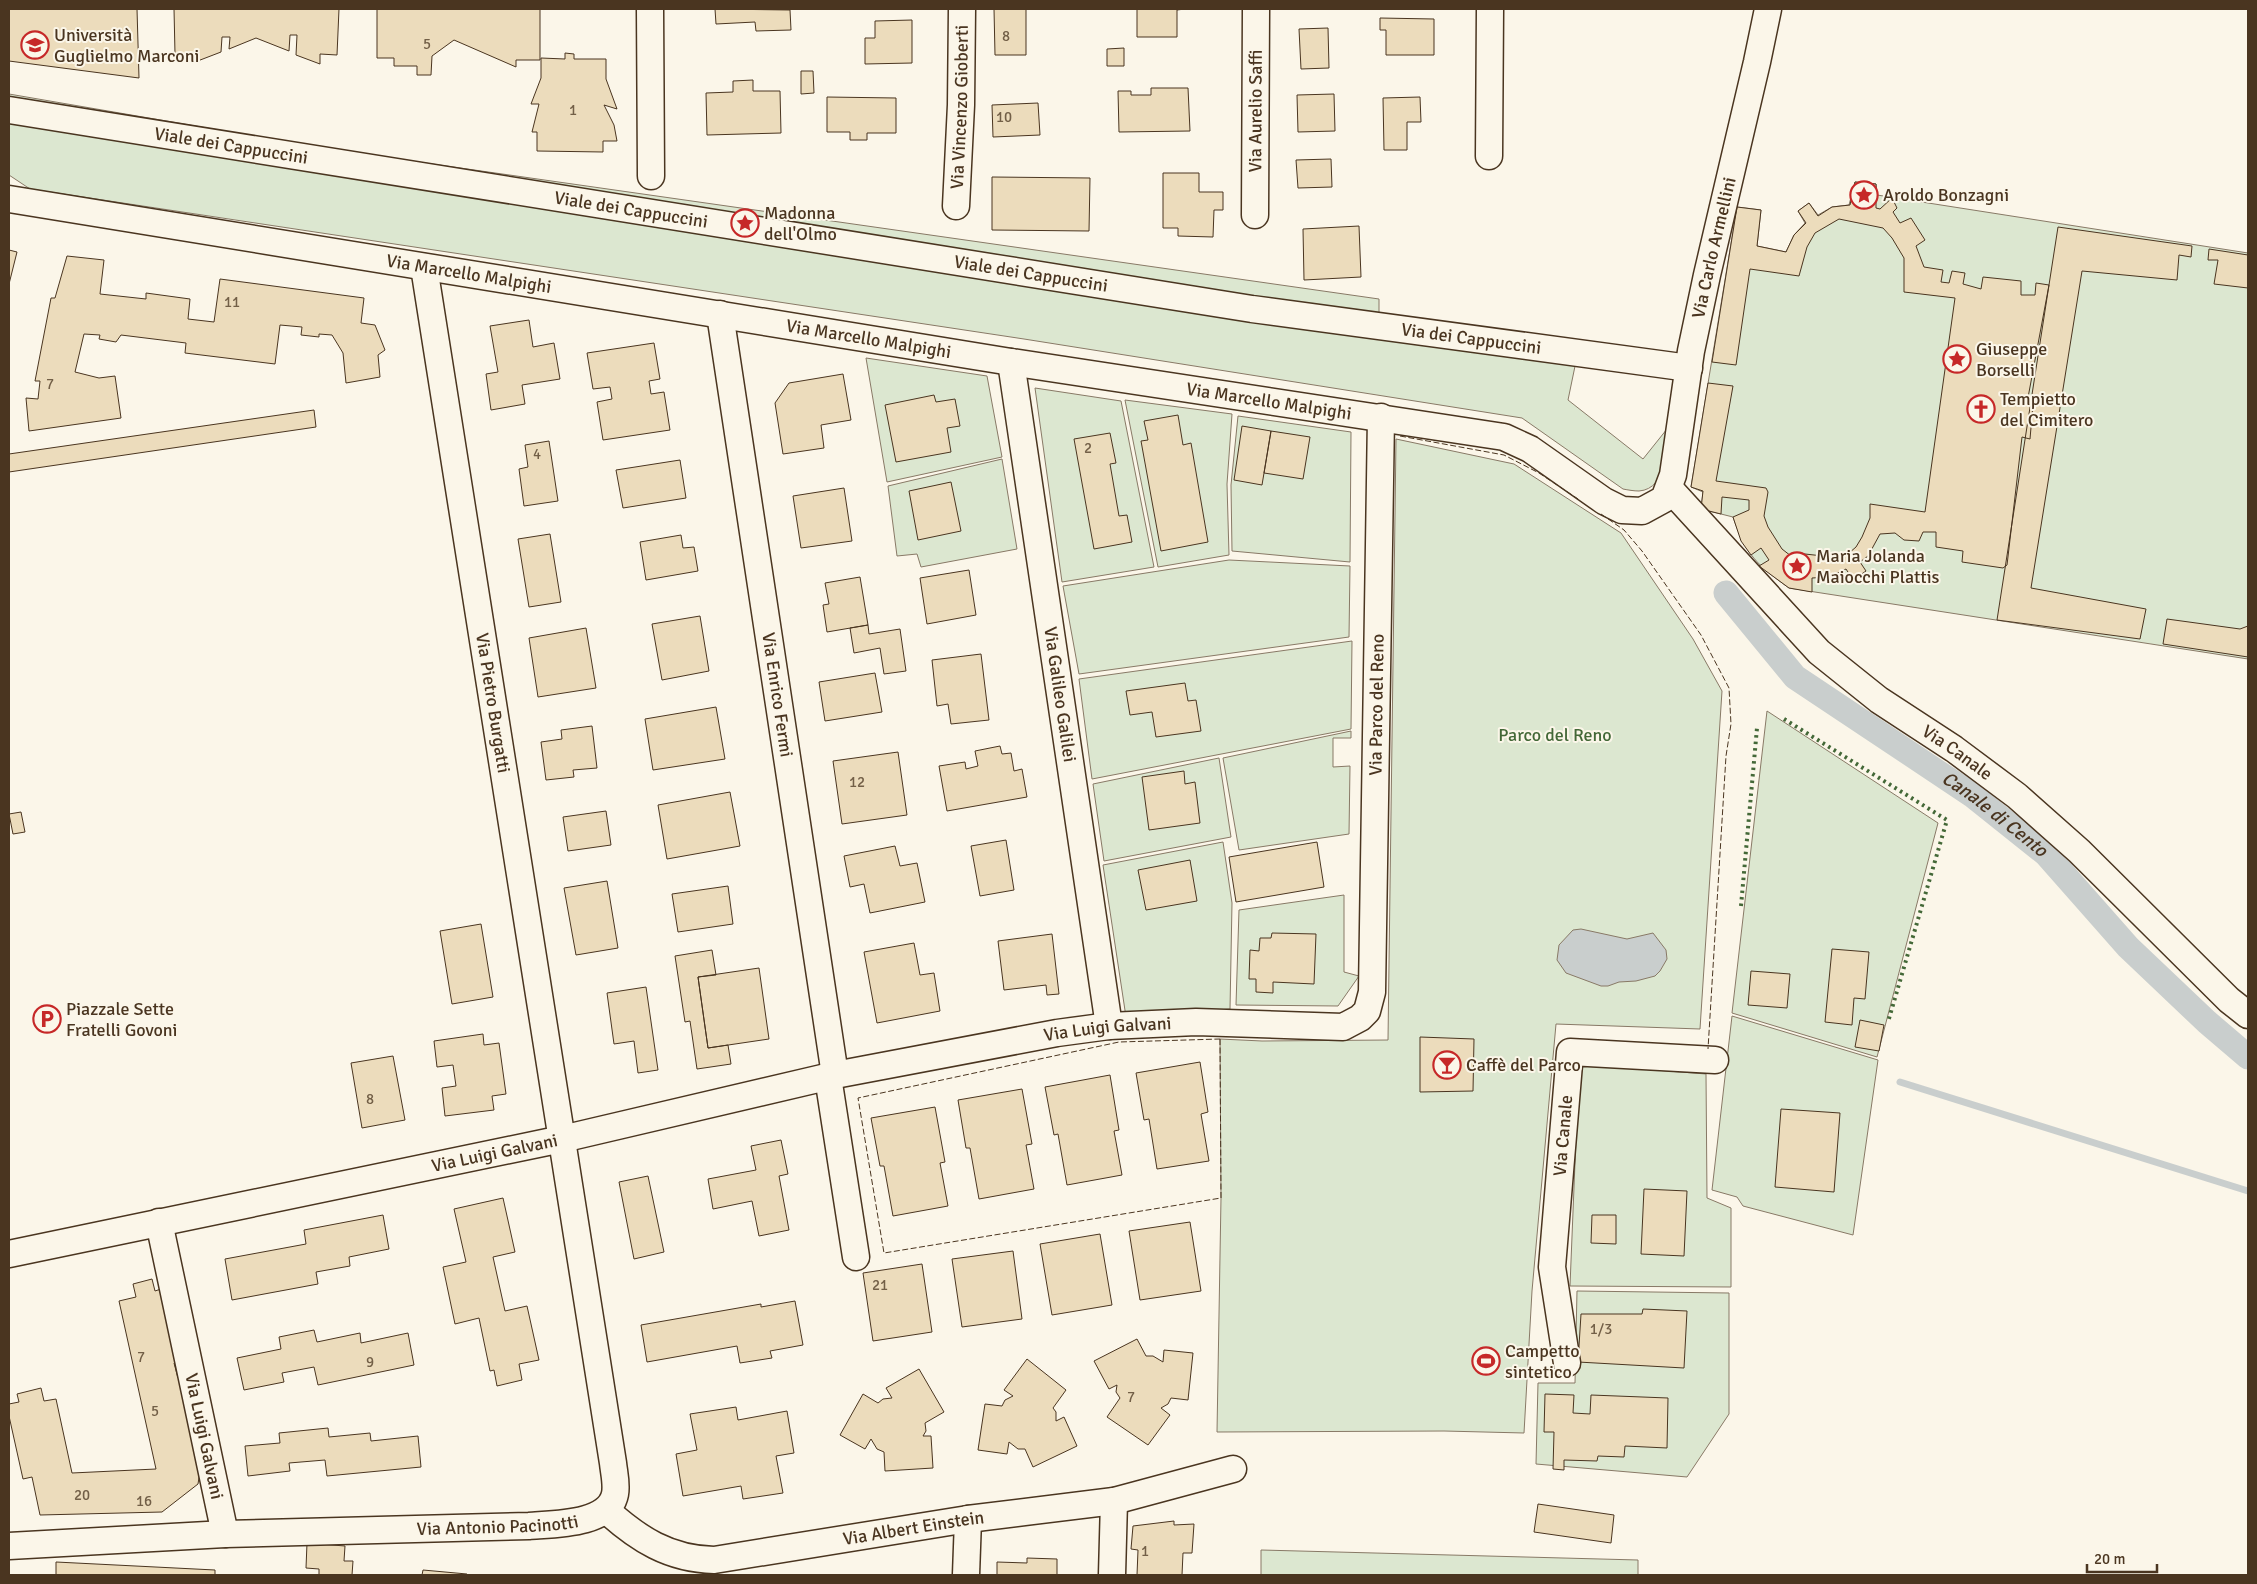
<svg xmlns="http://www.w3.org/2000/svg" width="2257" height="1584" viewBox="0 0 2257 1584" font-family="Signika,sans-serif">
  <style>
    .green { fill: #dce7d0; stroke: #887966 }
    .water { fill: #c9cecd; stroke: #887966 }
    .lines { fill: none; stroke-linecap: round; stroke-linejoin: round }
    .stream { stroke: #c9cecd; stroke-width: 7 }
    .canal { stroke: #c9cecd; stroke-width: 25 }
    .building { fill: #ecdcbc; stroke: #4a3520 }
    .minor-casing { stroke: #4a3520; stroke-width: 29 }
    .minor { stroke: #fbf6e9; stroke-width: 26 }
    .hedge { stroke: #436837; stroke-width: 4; stroke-dasharray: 2.5 4; stroke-linecap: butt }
    .fence { stroke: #4a3520; stroke-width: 1; stroke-dasharray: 6 2.5; stroke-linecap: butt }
    .labels { text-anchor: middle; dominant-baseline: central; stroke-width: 4; stroke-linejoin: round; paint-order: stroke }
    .number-label { font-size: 15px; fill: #725f47 }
    .poi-label { font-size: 18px; fill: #4a3520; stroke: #fbf6e9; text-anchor: start }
    .street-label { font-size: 18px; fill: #4a3520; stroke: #fbf6e9 }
    .park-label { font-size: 18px; fill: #436837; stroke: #fbf6e9 }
    .water-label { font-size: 19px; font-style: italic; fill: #4a3520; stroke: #fbf6e9 }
  </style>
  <rect width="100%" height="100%" fill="#fbf6e9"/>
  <path class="green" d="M9,94l332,57 1038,148v14l201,29 -12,58 75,59 28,-35c-3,20 -3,65 -32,67 -5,0 -11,-1 -16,-2l-101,-71 -498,-79 -994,-150 -21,-14z
    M1855,182l21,2 1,11 371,58v406l-459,-71c-32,-23 -43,-33 -56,-71l-32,-8 2,-17 -12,-5 46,-280 24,3 -4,36 29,6 8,-17 11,-12 -7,-12 11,-8 9,12 14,-8 17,-2z
    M866,358l121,18 15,81 -115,25z
    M1035,388l86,13 33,166 -92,15z
    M1125,400l107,14 -5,70 2,71 -71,12z
    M1238,416l113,16 -1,130 -118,-11 -1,-66z
    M1396,439l118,25 107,69 72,106 29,52 -22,338 -144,-5 -24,267 -8,142 -80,-2 -227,1 4,-234 -1,-159 42,2 126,-1z
    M1002,459l15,90 -96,18 -4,-13 -20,2 -9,-70z
    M1229,560l121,6 -1,71 -270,37 -16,-88z
    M1352,641l-1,88 -259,50 -13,-100z
    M1767,711l171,112 -61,234 -145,-44z
    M1351,731v7h-18v29l17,-1 -1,68 -110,16 -16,-92z
    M1219,758l12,79 -127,24 -11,-77z
    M1223,842l9,61 -2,106 -104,8 -23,-152z
    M1344,895v77l15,4 -21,30 -102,-1 3,-95z
    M1732,1016l146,44 -25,175 -110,-29 -6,-9 -25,-7z
    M1579,1064l127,10 1,124 24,10v79l-161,-1z
    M1577,1291l152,2v121l-42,63 -151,-13 2,-81h37z
    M1261,1550l377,10v15h-377z"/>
  <path class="water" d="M1581,929l46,10 26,-6 13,17 1,9 -7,12 -5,5 -19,5 -17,1 -11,4h-7l-35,-13 -9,-13 2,-15 14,-15z"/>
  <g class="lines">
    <path class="stream" d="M1900,1082l348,109"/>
    <path class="canal" id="s1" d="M1726,593l69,84 177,118 74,59 82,93 79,75 41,35"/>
  </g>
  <path class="building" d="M9,9h128l2,69 -130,-17z
    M174,9h165l-2,46 -17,-1v10l-24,-9 1,-20h-7l-1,16 -33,-13 -27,11 1,-12h-8l-1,15 -26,10v-7l-20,-1z
    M377,9h163v51h-24v7l-62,-27 -22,16 -1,19h-14v-9h-23v-8h-17z
    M715,9l75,1 1,20 -35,1 -1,-9 -39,2z
    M994,9h32v46h-31z
    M1137,9h48l-8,1v27h-40z
    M1380,18l54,1v36h-48v-25h-6z
    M912,20v43l-47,1v-26h10v-17z
    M1328,28l1,40 -28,1 -2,-40z
    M1124,48v18h-17v-17z
    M565,53l9,1v5h32v20l11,30 -13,-4 10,20 3,16h-14v11l-66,-1v-19h-5l7,-28h-8l10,-26v-20l24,1z
    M801,71h12l1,22 -13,1z
    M753,80v11h27l1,42 -74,2 -1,-42 27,-1v-11z
    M1151,88h37l2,43 -71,1 -1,-41h13v4h20z
    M1334,94l1,37 -37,1 -1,-37z
    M827,97l69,1v35h-29v7h-17v-8h-23z
    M1420,97l1,25h-14v28h-23l-1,-52z
    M1038,103l2,32 -47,2 -1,-32z
    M1331,159l1,28 -34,1 -2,-28z
    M1163,173h36v19h24v18h-9l-1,27 -35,-1v-8h-15z
    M992,177l98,1 -1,53 -97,-1z
    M1855,182l21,2v24l4,1 12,-11 5,10 -4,4 7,11 11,-5 14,22 -9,6 8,21 19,3 -2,12 8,1 3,-12 13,2 -2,11 18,5 2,-12 38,4v14h14l1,-12 13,2 -22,118 6,1 -3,35 -8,-2 -15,128 -4,3 -41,-6 1,-11 -27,-4v-15h-13l-4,9 -15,-1 -9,-7 -15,1 -12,22 -8,6 6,9 -13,9 -7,-11 -17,8 -17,1v14l-23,-4 -30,-22 10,-6 -8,-12 -10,7 -10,-14 -8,-24 16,-7v-10l-27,-3 -1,17 -20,-5 2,-18 -12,-4 17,-104 25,3 -17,95 50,7 2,4 -4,24 4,11 14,22 9,7 5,-3 27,3 4,6 22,-9 7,-6 6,-10 8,-19v-14l55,8 30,-214 -51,-6v-34l-12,-20 -9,-10 -44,-9 -24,14 -8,14 -8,29 -49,-7 -14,96 -24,-3 25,-155 24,3 -4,36 29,6 8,-17 12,-12 -8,-12 11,-8 9,13 14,-9 18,-2z
    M1359,226l2,51 -57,3 -1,-51z
    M2058,227l134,19 -1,11 -12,-2 -2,25 -95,-9 -51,317 115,21 -6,30 -143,-19z
    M2209,249l39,6v33l-34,-4 4,-24h-10z
    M9,250l8,2 -8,32z
    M67,256l37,4 -4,34 46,5v-6l44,6 -2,20 26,3 6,-43 144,19 -3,25 14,2 10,25 -7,5 2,22 -34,6 -3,-30 -11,-18 -13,-1v3l-18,-2 1,-8 -22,-2 -5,39 -90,-11 1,-10 -65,-8 -5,7 -17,-3 1,-4 -16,-1 -9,38 24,6 16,-2 6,42 -92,13 -3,-33 12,1 2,-18h-5l16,-83h4z
    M529,320l4,27 21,-4 6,36 -38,6 3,19 -34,6 -5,-36 12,-2 -8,-46z
    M654,343l6,36 -11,2 2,13 13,-2 6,38 -67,10 -6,-38 15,-3 -2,-12 -17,2 -6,-36z
    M843,374l8,46 -30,5 3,23 -41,6 -8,-51 14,-20z
    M934,395l2,7 19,-3 5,27 -13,2 4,24 -55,10 -11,-57z
    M314,410l2,17 -307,45v-18z
    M1178,415l5,30 8,-2 17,99 -47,9 -20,-110 7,-1 -4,-19z
    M1242,426l29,5 -9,54 -28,-5z
    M1271,431l39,6 -7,42 -39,-6z
    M1110,433l6,30 -6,1 9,52 8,-1 5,27 -38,7 -20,-110z
    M549,441l9,60 -34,5 -5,-37 9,-2 -3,-22z
    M680,460l6,38 -63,10 -7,-38z
    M951,482l10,49 -43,9 -9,-49z
    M844,488l8,53 -51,7 -8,-52z
    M550,534l11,68 -32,5 -11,-68z
    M681,535l2,13 11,-1 4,24 -52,9 -6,-38z
    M969,570l7,45 -49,9 -7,-46z
    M860,577l8,48 -41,7 -4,-27 6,-1 -4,-21z
    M700,616l9,55 -47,9 -10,-56z
    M2167,619l73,10 8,-3v31l-85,-13z
    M868,625l1,9 31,-5 6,42 -22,3 -4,-26 -26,5 -4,-25z
    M586,628l10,60 -58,9 -9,-59z
    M981,654l8,66 -38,4 -3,-20 -11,2 -5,-46z
    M875,673l7,39 -57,9 -6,-39z
    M1185,683l3,18 8,-1 5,31 -45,6 -4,-25 -22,3 -4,-24z
    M716,707l9,52 -72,11 -8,-51z
    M592,726l5,42 -24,2 1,7 -28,3 -5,-38 21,-3 -1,-9z
    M1000,746l2,8 9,-1 3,18 8,-2 5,28 -80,14 -8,-45 26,-4 1,7 12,-3 -3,-15z
    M898,752l9,63 -65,9 -9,-63z
    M1184,771l1,13 10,-2 5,41 -51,7 -7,-53z
    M730,792l10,54 -73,13 -9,-54z
    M606,811l5,34 -43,6 -5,-34z
    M21,812l4,20 -12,2 -4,-20z
    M1006,840l8,50 -34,6 -9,-50z
    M1317,842l7,45 -88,15 -7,-45z
    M895,846l5,20 17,-3 8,39 -55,11 -6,-29 -14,3 -6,-31z
    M1190,860l7,41 -51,9 -8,-40z
    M607,881l11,67 -42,7 -12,-67z
    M728,886l5,38 -55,8 -6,-38z
    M481,924l12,73 -41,7 -12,-73z
    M1272,933l44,1 -2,50 -41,-2v11l-17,-1v-13h-7l1,-29 9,1 1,-13h11z
    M1052,934l7,60 -12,1 -1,-10 -42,5 -6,-49z
    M914,943l6,32 14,-2 6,38 -63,12 -13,-71z
    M1832,949l37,3 -4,47 -11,-1 -2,27 -27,-3z
    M712,950l4,25 -18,2 10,71 20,-3 3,19 -34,5 -7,-48 -5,1 -10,-66z
    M759,968l10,71 -61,9 -10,-71z
    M1751,971l39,3 -3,34 -39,-3z
    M646,987l12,83 -20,3 -4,-32 -20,3 -7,-51z
    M1860,1020l24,5 -5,26 -24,-4z
    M483,1034l1,11 15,-2 7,51 -14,2 2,14 -49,6 -3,-28 14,-2 -3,-21 -16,2 -3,-26z
    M1420,1037l54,2 -1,52 -53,1z
    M393,1056l12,64 -43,8 -11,-65z
    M1200,1062l8,50 -7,2 8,47 -52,8 -8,-50 -5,1 -8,-47z
    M1110,1075l9,55 -5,1 8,44 -55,10 -9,-51 -4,1 -9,-48z
    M1022,1089l10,55 -6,1 8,44 -55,10 -9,-51h-4l-8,-48z
    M935,1107l10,55 -5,1 8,43 -55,10 -9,-50h-4l-9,-48z
    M1781,1109l59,4 -6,79 -59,-5z
    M781,1140l7,34 -9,2 10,54 -30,6 -7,-35 -39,8 -5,-30 48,-9 -5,-24z
    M648,1176l16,76 -30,7 -15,-77z
    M1644,1189l43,2 -3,65 -43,-2z
    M503,1198l12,54 -22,5 12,54 22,-5 12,54 -20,4 3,16 -25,6 -3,-16 -4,1 -11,-53 -24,6 -12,-57 23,-5 -12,-53z
    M383,1215l6,34 -40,8 1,9 -34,6 2,12 -86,16 -7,-41 81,-15 -2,-14z
    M1592,1215h24v29l-25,-1z
    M1190,1222l11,69 -61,9 -11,-69z
    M1100,1234l12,71 -60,10 -12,-71z
    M1013,1251l9,68 -60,8 -10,-68z
    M922,1264l10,68 -59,9 -10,-68z
    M152,1279l3,12 12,-4 17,74 -10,2 4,15 9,-1 16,75 -5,32 -36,28 -122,3 -8,-38 -9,2 -14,-63v-12l10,-2 -2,-8 24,-6 3,13 12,-2 16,74 84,-4 -37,-168 17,-4 -3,-13z
    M795,1301l8,44 -33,6 2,7 -32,5 -3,-17 -90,16 -6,-37 120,-21v3z
    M1643,1309l44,2 -3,57 -106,-6 3,-48h61z
    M314,1330l3,12 43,-9 1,10 47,-10 6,32 -96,20 -4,-18 -32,6 2,9 -40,8 -7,-32 44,-9 -2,-12z
    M1137,1339l9,17h7l10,6 1,-12 29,3 -5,47 -17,-2 -3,6 -7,4 9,7 -22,30 -41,-28 13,-19 -4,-6 1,-7 -8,4 -15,-28z
    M1027,1359l39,31 -13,18 3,4v9l8,-4 13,29 -44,21 -8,-18h-7l-9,-7 -2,12 -29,-4 7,-46 17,2 3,-6 8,-4 -9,-6z
    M919,1369l25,43 -19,11 1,8 -3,5h8l2,32 -48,3 -1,-19 -7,-3 -6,-10 -6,10 -25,-14 23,-41 15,9 5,-4 9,-1 -6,-10z
    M1545,1394l29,1 -1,18 17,1 1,-19 77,3 -1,50 -42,-2 -1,11 -26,-1 -1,5 -33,-1v10l-11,-1 1,-37h-10z
    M736,1407l2,13 49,-9 7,42 -18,3 7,37 -40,6 -2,-13 -58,10 -7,-42 21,-4 -7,-36z
    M328,1428l1,9 41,-4 1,8 47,-5 3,31 -94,9 -2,-16 -36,3 1,8 -42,5 -3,-30 35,-3 -1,-10z
    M1538,1504l76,11 -3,28 -77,-11z
    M1174,1521v4l20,-1 -2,29h-9l-1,22h-45l1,-25 -7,-1 2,-23z
    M307,1543l38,3 -1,15h9l-1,14h-33v-6l-13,-1z
    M1027,1558l30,1v16h-60v-13l30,1z
    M56,1562l159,8v5h-159z
    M423,1570l44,4v1h-45z"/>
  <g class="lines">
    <g class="minor-casing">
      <g id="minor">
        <path d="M650,9l1,167"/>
        <path id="s2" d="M9,110l1243,199 437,59"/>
        <path d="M1489,156l1,-147"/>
        <path id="s3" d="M9,199l1002,163 493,75 26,12 74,52 18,9 20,1 22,-12 9,-24 18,-124 16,-76 50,-213 11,-53"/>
        <path id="s4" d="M956,206l5,-101 1,-96"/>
        <path id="s5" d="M1255,215l1,-206"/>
        <path id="s6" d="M720,314l115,761"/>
        <path id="s7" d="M1011,362l98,664"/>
        <path id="s8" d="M1670,489l149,163 60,48 75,49 63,47 62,55 150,149 19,15"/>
        <path d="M828,1077l28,180"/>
        <path id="s9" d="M159,1222l66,312"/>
        <path id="s10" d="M9,1254l553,-115 273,-64 222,-42 52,-7 87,-4 147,5 17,-9 7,-7 5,-19 9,-575"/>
        <path id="s11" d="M1567,1363l-15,-96 18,-215 145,8"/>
        <path id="s12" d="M606,1510c32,29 63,49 108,50l254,-41 146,-18 119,-32"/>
        <path id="s13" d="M9,1546l216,-12 304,-8c24,-2 80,-1 86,-32 2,-10 -1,-21 -2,-31l-189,-1196"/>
        <path d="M966,1575l2,-56"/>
        <path d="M1112,1575l2,-74"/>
      </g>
    </g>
    <use href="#minor" class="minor"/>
    <path class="hedge" d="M1784,719l163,101 -59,202
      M1741,906l16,-178"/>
    <path class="fence" d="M1400,436l104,19 35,18 39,26
      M1601,514l23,16 18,21 59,84 28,53 2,36 -5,32 -18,293
      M1220,1039l1,159 -337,55 -26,-155 261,-56z"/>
  </g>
  <defs>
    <g id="university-ring" transform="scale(1.4375)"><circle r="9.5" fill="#fbf6e9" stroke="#c62828" stroke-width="1.5"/><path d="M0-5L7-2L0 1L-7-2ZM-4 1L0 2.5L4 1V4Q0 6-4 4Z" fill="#c62828"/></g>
    <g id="sight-ring" transform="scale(1.4375)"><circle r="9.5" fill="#fbf6e9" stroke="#c62828" stroke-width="1.5"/><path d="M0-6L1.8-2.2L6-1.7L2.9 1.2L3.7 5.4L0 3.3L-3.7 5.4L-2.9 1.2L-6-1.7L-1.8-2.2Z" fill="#c62828"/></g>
    <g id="church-ring" transform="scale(1.4375)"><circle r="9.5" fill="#fbf6e9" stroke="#c62828" stroke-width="1.5"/><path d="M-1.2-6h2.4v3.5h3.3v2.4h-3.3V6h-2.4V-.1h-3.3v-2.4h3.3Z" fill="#c62828"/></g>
    <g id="parking-ring" transform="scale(1.4375)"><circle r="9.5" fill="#fbf6e9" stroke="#c62828" stroke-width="1.5"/><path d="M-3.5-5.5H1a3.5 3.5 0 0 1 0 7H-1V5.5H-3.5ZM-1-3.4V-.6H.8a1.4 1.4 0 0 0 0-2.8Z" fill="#c62828"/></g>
    <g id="bar-ring" transform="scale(1.4375)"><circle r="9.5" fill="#fbf6e9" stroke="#c62828" stroke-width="1.5"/><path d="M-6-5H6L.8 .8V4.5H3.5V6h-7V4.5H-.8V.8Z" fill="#c62828"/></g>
    <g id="stadium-ring" transform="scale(1.4375)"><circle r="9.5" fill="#fbf6e9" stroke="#c62828" stroke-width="1.5"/><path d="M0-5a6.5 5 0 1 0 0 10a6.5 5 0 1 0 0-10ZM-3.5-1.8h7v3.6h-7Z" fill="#c62828"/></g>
  </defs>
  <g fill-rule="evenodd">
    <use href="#university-ring" x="35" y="45"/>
    <use href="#sight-ring" x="1864" y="195"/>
    <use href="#sight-ring" x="745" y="223"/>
    <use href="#sight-ring" x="1957" y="359"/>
    <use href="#church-ring" x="1981" y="409"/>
    <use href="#sight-ring" x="1797" y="566"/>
    <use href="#parking-ring" x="47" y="1019"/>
    <use href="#bar-ring" x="1447" y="1065"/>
    <use href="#stadium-ring" x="1486" y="1361"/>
  </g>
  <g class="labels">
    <g class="number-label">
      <text x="1006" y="36">8</text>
      <text x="427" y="44">5</text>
      <text x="573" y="110">1</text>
      <text x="1004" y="117">10</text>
      <text x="232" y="302">11</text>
      <text x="50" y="384">7</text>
      <text x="1088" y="448">2</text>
      <text x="537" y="454">4</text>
      <text x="857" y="782">12</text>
      <text x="370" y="1099">8</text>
      <text x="880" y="1285">21</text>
      <text x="1601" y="1329">1/3</text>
      <text x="141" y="1357">7</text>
      <text x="370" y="1362">9</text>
      <text x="1131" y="1397">7</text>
      <text x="155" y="1411">5</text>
      <text x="82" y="1495">20</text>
      <text x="144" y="1501">16</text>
      <text x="1145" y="1551">1</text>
    </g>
    <g class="poi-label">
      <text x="54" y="35">Università<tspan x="54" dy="21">Guglielmo Marconi</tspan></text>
      <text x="1883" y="195">Aroldo Bonzagni</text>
      <text x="764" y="213">Madonna<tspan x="764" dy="21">dell'Olmo</tspan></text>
      <text x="1976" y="349">Giuseppe<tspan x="1976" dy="21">Borselli</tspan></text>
      <text x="2000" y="399">Tempietto<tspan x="2000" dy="21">del Cimitero</tspan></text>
      <text x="1816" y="556">Maria Jolanda<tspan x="1816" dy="21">Maiocchi Plattis</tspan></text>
      <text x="66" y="1009">Piazzale Sette<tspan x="66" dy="21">Fratelli Govoni</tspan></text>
      <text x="1466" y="1065">Caffè del Parco</text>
      <text x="1505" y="1351">Campetto<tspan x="1505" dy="21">sintetico</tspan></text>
    </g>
    <g class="street-label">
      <text stroke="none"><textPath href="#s4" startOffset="99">Via Vincenzo Gioberti</textPath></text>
      <text stroke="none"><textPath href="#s5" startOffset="104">Via Aurelio Saffi</textPath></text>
      <text stroke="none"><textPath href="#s2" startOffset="225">Viale dei Cappuccini</textPath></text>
      <text stroke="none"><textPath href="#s2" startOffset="630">Viale dei Cappuccini</textPath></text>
      <text stroke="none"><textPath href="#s3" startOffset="1955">Via Carlo Armellini</textPath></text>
      <text stroke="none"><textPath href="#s3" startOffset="466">Via Marcello Malpighi</textPath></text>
      <text stroke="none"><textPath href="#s2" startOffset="1035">Viale dei Cappuccini</textPath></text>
      <text stroke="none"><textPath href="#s3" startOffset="871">Via Marcello Malpighi</textPath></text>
      <text stroke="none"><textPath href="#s2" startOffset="1480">Via dei Cappuccini</textPath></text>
      <text stroke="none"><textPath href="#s3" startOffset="1276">Via Marcello Malpighi</textPath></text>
      <text stroke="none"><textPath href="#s7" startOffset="336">Via Galileo Galilei</textPath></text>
      <text stroke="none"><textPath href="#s6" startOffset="385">Via Enrico Fermi</textPath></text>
      <text transform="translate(493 703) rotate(81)">Via Pietro Burgatti</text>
      <text stroke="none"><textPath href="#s10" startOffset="1694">Via Parco del Reno</textPath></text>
      <text stroke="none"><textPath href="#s8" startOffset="392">Via Canale</textPath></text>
      <text stroke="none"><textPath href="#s10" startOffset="1122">Via Luigi Galvani</textPath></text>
      <text stroke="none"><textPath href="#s11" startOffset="229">Via Canale</textPath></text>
      <text stroke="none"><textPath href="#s10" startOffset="496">Via Luigi Galvani</textPath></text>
      <text stroke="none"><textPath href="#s9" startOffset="219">Via Luigi Galvani</textPath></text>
      <text stroke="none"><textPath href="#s13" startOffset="489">Via Antonio Pacinotti</textPath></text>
      <text stroke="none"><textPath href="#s12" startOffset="324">Via Albert Einstein</textPath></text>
    </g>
    <g class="park-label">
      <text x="1555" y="735">Parco del Reno</text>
    </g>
    <g class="water-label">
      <text stroke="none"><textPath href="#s1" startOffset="351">Canale di Cento</textPath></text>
    </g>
  </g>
  <rect width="2257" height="1584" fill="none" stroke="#4a3520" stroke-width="20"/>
  <path d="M2087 1564v8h70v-8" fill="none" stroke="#4a3520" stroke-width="2.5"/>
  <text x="2094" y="1564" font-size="15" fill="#4a3520" stroke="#fbf6e9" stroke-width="4" paint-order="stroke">20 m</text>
</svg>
